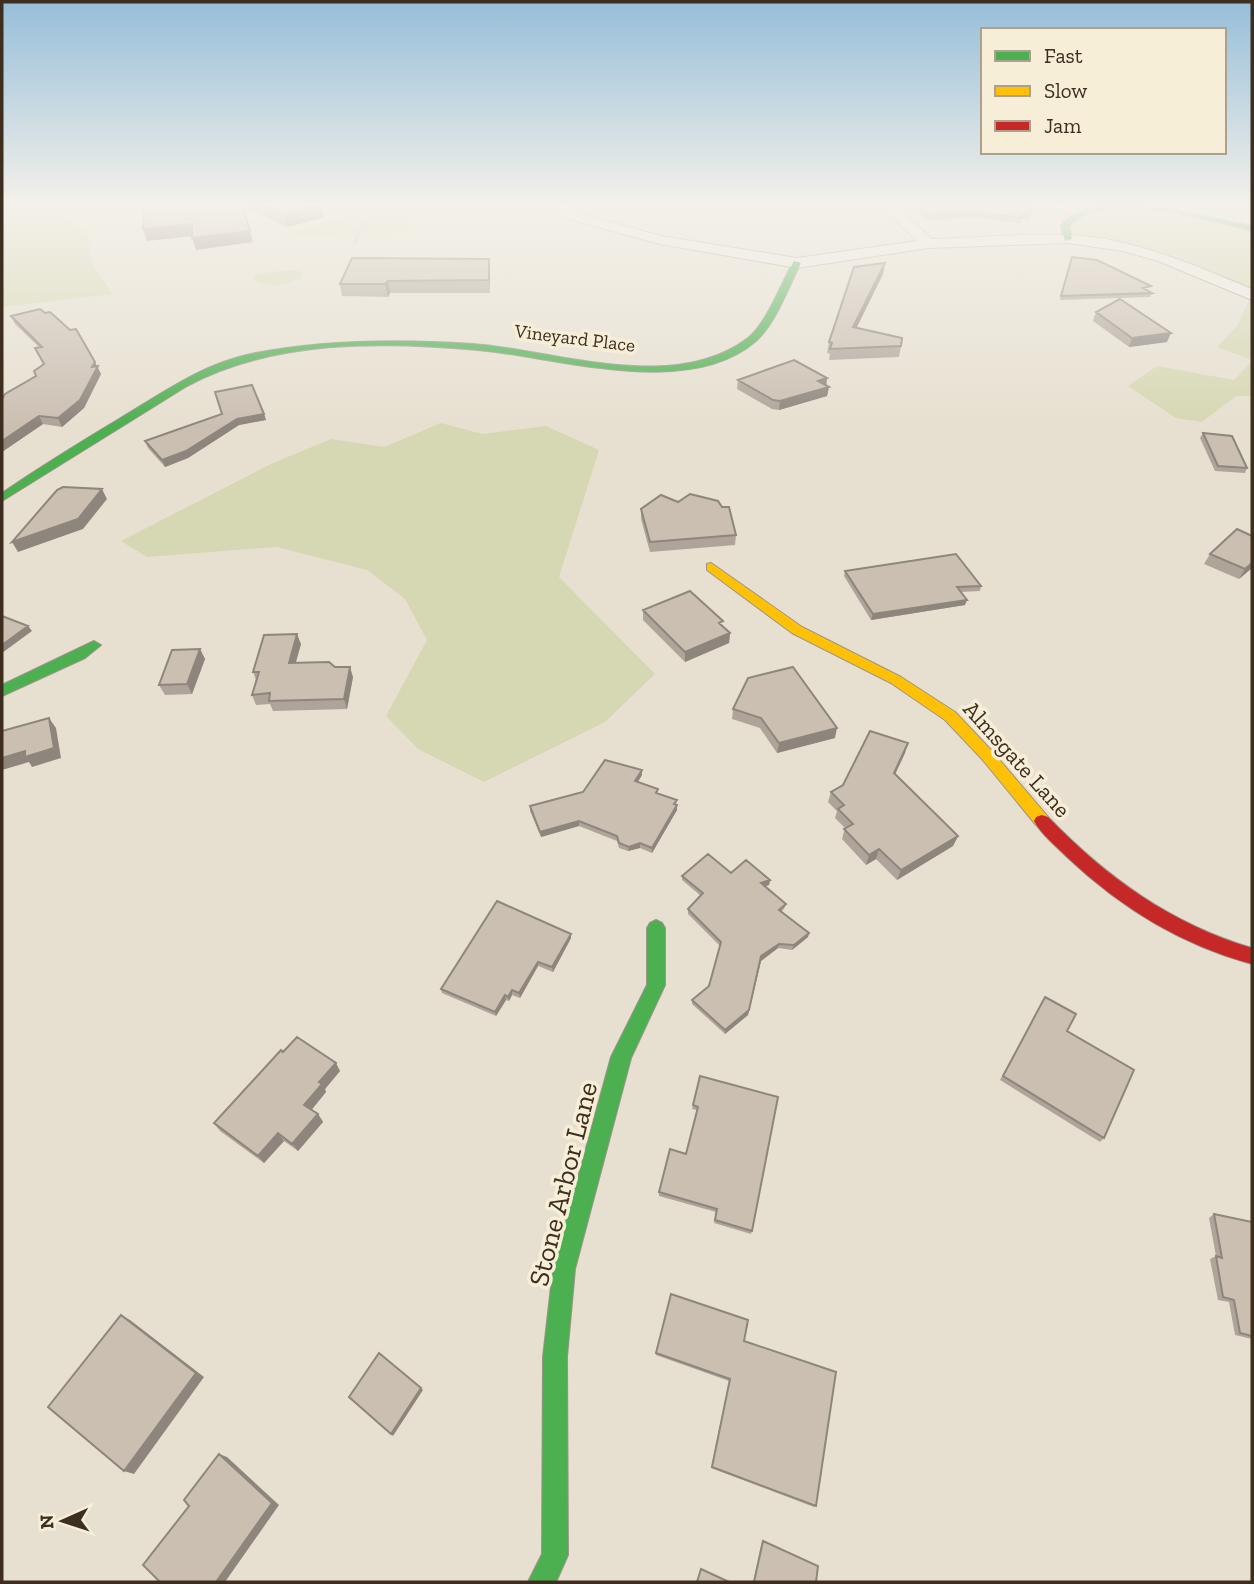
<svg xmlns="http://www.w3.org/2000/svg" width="1254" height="1584" viewBox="0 0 1254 1584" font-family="'Zilla Slab',serif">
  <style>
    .green { fill: #d6d7b3 }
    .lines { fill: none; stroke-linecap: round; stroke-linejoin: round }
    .stream { fill: #bcccc2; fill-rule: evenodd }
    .street-casing { stroke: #ada599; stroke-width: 2 }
    .fast-casing { stroke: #9c958a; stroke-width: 2 }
    .slow-casing { stroke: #9c958a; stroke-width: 2 }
    .jam-casing { stroke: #9c958a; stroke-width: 2 }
    .street { fill: #efebe3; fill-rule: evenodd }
    .fast { fill: #4caf50; fill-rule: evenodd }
    .slow { fill: #ffc107; fill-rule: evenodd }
    .jam { fill: #c62828; fill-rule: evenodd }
    .wall { fill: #afa499 }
    .shaded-wall { fill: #8e867d }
    .building { fill: #cbbfb2; stroke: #8e867d; stroke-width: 2 }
    .labels { text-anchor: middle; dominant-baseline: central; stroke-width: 7; stroke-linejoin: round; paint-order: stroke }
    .far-street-label { font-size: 19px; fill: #3d2e20; stroke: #f7eed8 }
    .street-label { font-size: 23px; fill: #3d2e20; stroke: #f7eed8 }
    .near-street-label { font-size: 28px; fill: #3d2e20; stroke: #f7eed8 }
  </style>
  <rect width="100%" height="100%" fill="#e7e0d1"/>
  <path class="green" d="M2,204h34l-6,12h35l22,18 6,32 20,28 -111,13z
    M341,204h116l-13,5 -33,2 -7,12 19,1 -31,9 -110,3 57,-19 -4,-8z
    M1114,208l99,10 39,10v67l-89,-37 -95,-19 -1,-18z
    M296,270l7,3 -2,5c-16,8 -33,10 -49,1l7,-6z
    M1250,298l2,1v61l-35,-13 20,-21z
    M1252,361v35h-16l-34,26 -26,-4 -48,-32 29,-20 77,14z
    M441,423l41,11 64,-8 53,24 -40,127 96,97 -50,48 -121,60 -66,-33 -32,-33 41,-76 -22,-41 -38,-29 -91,-23 -129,10 -26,-16 150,-77 60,-25 53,8z"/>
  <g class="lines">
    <path class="stream" d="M363,223l3,1 -10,19 -4,1z"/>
    <g class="street-casing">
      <path id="street" d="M556,204h14l12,10 79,22 136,22 120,-17 -39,-37h15l39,35c44,-1 90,-6 135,-4 65,2 126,30 185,54v11l-94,-39 -35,-10 -55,-8 -140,5 -131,20 -137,-24 -88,-24 -12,-7z
        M1045,204h21l19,9 -7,4z"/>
    </g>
    <g class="fast-casing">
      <path id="fast" d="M1113,204l50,4 89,18v4c-44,-9 -149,-42 -183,-4l3,13 -7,2 -4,-15c14,-17 31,-19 52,-22z
        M794,261l7,2c-13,24 -24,59 -45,78 -68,59 -198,16 -278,9 -96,-9 -205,-10 -291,36l-185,115v-8c38,-26 77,-50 117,-74 42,-25 83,-55 132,-65 73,-15 148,-15 222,-10 84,6 200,51 275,-6 19,-15 33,-55 46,-77z
        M94,641l7,4 -16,13 -83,38v-11z
        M656,920l6,3 3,5v57l-34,73 -56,211 -8,88 1,198 -12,27h-28l14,-28 1,-197 10,-88 58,-212 36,-72v-57l3,-5z"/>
    </g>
    <g class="slow-casing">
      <path id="slow" d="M711,563l91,64 99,50 54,35 37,39 56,66 2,4 -2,4h-12l-54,-66 -37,-39 -54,-37 -99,-50 -85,-63v-6z"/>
    </g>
    <g class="jam-casing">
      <path id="jam" d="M1042,815l6,2c58,60 123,107 204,131v16c-71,-19 -132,-57 -185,-107 -11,-11 -26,-23 -33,-36l2,-4z"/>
    </g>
    <use href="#street" class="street"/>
    <use href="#fast" class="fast"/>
    <use href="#slow" class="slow"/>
    <use href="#jam" class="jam"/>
  </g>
  <path class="wall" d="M247,204h72l2,1 3,12 -37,10 -39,-18z
    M913,204h120l-4,16 -7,-1 -2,4 -39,-5 -57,2z
    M1072,257l77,34h-1l4,2 -2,4 -90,3z
    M489,259l1,34h-100l-2,4 -46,-1 -2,-12z
    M883,274l-27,54 45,18 -2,11 -70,3 1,-6 -3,-1 2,-11z
    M1096,312l71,30 -38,5 -36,-26z
    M45,313l52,53 4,8 -17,34 -22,19 -19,-3 -41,28v-53l34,-23 8,-12 -9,-16 4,-1 -24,-23 -4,-8z
    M827,378l-1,8 3,1 -2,9 -48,14 -7,-1 -35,-20 1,-9z
    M264,414l2,6 -27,5 -51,33 -23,9 -17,-19 -3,-7z
    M1203,433l44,35 -2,5 -30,-2 -15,-33z
    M641,509l95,26 -1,10 -85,7 -9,-33z
    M1252,536v32l-13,11 -35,-15 6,-10z
    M845,571l136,15 -1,5 -19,1 4,13 -94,15 -27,-44z
    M643,610l80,17 7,6 -1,10 -44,19 -42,-42z
    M301,644l-6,19 40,4 18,10 -6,32 -74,2 -3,-7 -14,1 -4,-10 4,-15 -3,-8z
    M200,649l5,10 -13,35 -27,1 -6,-10z
    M733,709l102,29 -58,15 -17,-25 -28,-9z
    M905,753l-10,21 63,62 -5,10 -56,34 -21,-21 -10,6 -24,-26 3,-11 -10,-10 2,-7 -9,-9 3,-10z
    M642,775l-4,7 38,23 1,5 -25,43 -12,-5 -12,3 -9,-3 -2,-7 -38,-15 -38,11 -11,-26v-5z
    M731,873l39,7 -1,5 -4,1 21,18 -2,5 -3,3 28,21 -1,4 -16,13 -14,-2 -17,13 -13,54 -23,19 -33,-30v-4l17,-14 11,-40 -32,-32v-5l13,-13 -19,-16v-4z
    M571,938l-18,34 -15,-6 -18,32 -8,-3 -3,6 -3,-1 -10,16 -54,-23 -1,-4z
    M1045,997l22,34 37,107 -4,4 -100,-62z
    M283,1052l57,19 -15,18 1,3 -15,18 7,4 5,8 -25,29 -14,-10 -20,22 -44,-32 -6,-8z
    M700,1076l52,155 -1,3 -37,-11 2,-11 -57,-16v-4l27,-38 11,-44 -5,-1z
    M1214,1214l38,8v117l-17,-4 -6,-33 -11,-2 -8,-41 6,-3 -7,-38z
    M671,1294l145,212 -2,1 -103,-39 18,-87 -73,-26z
    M762,1541h1l53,41h-63z"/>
  <path class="shaded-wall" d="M321,205l3,12 -37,10 -3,-12z
    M192,224l3,12 -48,5 -4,-12z
    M250,231l3,11 -57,8 -4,-12z
    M489,259l1,12v22l-1,-13z
    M885,263l-2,11 -32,65 2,-12z
    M388,281l2,12 -2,4 -3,-13z
    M1171,333l-4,9 -38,5 3,-9z
    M95,362l6,12 -17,34 -22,19 -4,-9z
    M827,378l-1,9h3l-2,9 -48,14 1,-9 38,-20z
    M264,414l2,6 -27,5 -51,33 -23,9 -3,-7 75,-41z
    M39,416l4,8 -41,28v-11z
    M102,489l5,10 -24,30 -65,23 -6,-10z
    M1252,563v5l-13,11 6,-10z
    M967,600l-2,5 -94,15 2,-6z
    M28,626l4,5 -30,22v-8z
    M730,633l-1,10 -44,19v-10z
    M297,634l4,10 -8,29 -4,-10z
    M200,649l5,10 -13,35 -5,-10z
    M350,667l3,10 -6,32 -3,-10z
    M49,718l7,10 5,30 -29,9 -3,-5 -27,8v-12z
    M837,728l-2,10 -58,15 2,-10z
    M908,743l-3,10 -14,30 3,-10z
    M642,770v5l-7,11v-5z
    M677,805v5l-25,43v-5z
    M579,821v5l-38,11 -1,-5z
    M958,836l-5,10 -56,34 4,-10z
    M640,843v5l-12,3 1,-4z
    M879,849l-3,10 -10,6 3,-10z
    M770,880l-1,5 -9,3 1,-5z
    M809,933l-1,4 -16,13 2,-5z
    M571,934v4l-18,34 -1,-5z
    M779,944l-1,4 -17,13 -13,54 -23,19v-4l36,-74z
    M538,962v4l-18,32 -1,-5z
    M512,990v5l-3,6 -1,-4z
    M505,995l1,5 -10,16 -1,-4z
    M336,1063l4,8 -15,18 1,3 -17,21 -5,-8 15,-23z
    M318,1114l5,8 -25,29 -6,-7z
    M278,1133l6,8 -20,22 -6,-7z
    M121,1315l9,5 74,57 -70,97 -10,-3z
    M421,1388l2,2 -30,46 -2,-2z
    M219,1454l8,3 52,48 -54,77h-9z"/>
  <path class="building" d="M144,204h98l8,27 -58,7v-14l-49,5z
    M260,204h59l2,1 -37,10z
    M918,204l50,1 65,-1 -3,10 -7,-1 -1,5 -39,-5 -58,1z
    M1072,257l25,3 54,26 -8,2 9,5 -91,3z
    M352,258l137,1v21l-101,1 -3,3h-45z
    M885,263l-32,64 49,11 -1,8 -71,3 2,-6 -3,-1 25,-75z
    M1120,299l51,34 -39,5 -36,-26z
    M40,309l5,4 5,-1 20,18 6,-1 19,33 -3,5 6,-1 -18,34 -22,18 -19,-2 -37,25v-42l3,-5 31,-18 -2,-5 10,-7 -9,-16 7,-1 -31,-31z
    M794,360l33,18 -9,3 11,6 -49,14 -7,-1 -35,-20z
    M252,385l12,29 -27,5 -51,32 -24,9 -17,-19 77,-27 -7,-22z
    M1203,433l29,3 15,32 -29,-2z
    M63,487l39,2 -24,30 -66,23 45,-52z
    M690,494l28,7 4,6h7l7,28 -86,7 -9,-33 20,-14 17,7z
    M1237,529l15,7v27l-7,6 -35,-15z
    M956,554l25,32 -24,1 10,13 -94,14 -28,-43z
    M690,591l33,30 -4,2 11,10 -45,19 -42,-42z
    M2,616l26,10 -26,19z
    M297,634l-8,29 40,-1 6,5h15l-6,32 -75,2 1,-8 -18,2 7,-23h-6l11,-37z
    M200,649l-13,35 -28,1 13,-35z
    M793,667l44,61 -58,15 -18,-25 -28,-9 15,-31z
    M49,718l5,30 -29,9v-6l-23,7v-27z
    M870,731l38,12 -14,30 64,63 -57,34 -22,-21 -10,6 -25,-26 9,-5 -15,-15 6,-4 -13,-13 12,-7z
    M605,760l37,10 -7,11 23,8 -2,4 21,7 -3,4 3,1 -25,43 -12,-5 -11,4 -10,-4 -2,-7 -38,-15 -39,11 -10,-26 53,-14z
    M708,854l23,19 15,-13 24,20 -9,3 25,21 -7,6 30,23 -15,12 -15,-1 -18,12 -12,54 -24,20 -33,-30 17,-14 12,-44 -33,-33 15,-16 -21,-17z
    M497,901l74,33 -19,33 -14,-5 -19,31 -7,-3 -4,7 -3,-2 -10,17 -54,-23z
    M1045,997l31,17 -9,17 67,39 -30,68 -101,-62z
    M297,1037l39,26 -17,19 3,2 -18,21 14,9 -26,30 -14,-11 -20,23 -44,-33 67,-73 2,2z
    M700,1076l78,21 -26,134 -37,-11 2,-11 -58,-17 11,-43 16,5 12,-47 -5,-2z
    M1214,1214l38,8v114l-12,-3 -6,-33 -11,-3 -7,-41 6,2z
    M671,1294l77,26 -4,21 92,31 -20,134 -104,-39 18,-88 -74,-26z
    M121,1315l75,58 -72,98 -76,-64z
    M379,1353l42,35 -30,46 -42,-37z
    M219,1454l53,49 -56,79h-56l-17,-17 46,-59 -5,-6z
    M763,1541l55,25 -2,16h-62z
    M701,1569l28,13h-32z"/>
  <linearGradient id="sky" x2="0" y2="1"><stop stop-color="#96bed9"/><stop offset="0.48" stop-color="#f4f1ea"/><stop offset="1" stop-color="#f4f1ea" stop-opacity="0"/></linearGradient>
  <rect width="1254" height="426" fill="url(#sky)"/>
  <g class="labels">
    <g class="far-street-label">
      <text transform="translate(575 338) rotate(7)">Vineyard Place</text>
    </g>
    <g class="street-label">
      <text transform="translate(1017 759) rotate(48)">Almsgate Lane</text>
    </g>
    <g class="near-street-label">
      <text transform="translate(563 1184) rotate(-76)">Stone Arbor Lane</text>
    </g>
  </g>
  <rect width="1254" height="1584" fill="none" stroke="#3d2e20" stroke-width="7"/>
  <rect x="981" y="28" width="245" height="126" fill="#f7eed8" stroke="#ada18e" stroke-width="2"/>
  <rect x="995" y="51" width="35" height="10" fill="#4caf50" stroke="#ada18e" stroke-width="2"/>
  <text x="1044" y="63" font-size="21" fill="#3d2e20">Fast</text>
  <rect x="995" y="86" width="35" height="10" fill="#ffc107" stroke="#ada18e" stroke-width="2"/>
  <text x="1044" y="98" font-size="21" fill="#3d2e20">Slow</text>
  <rect x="995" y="121" width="35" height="10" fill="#c62828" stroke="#ada18e" stroke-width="2"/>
  <text x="1044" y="133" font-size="21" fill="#3d2e20">Jam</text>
  <g transform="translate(63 1521) rotate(267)" stroke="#f7eed8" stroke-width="5" paint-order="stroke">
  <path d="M0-5L12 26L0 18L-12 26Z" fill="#3d2e20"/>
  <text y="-10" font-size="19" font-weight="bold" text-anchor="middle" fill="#3d2e20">N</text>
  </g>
</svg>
